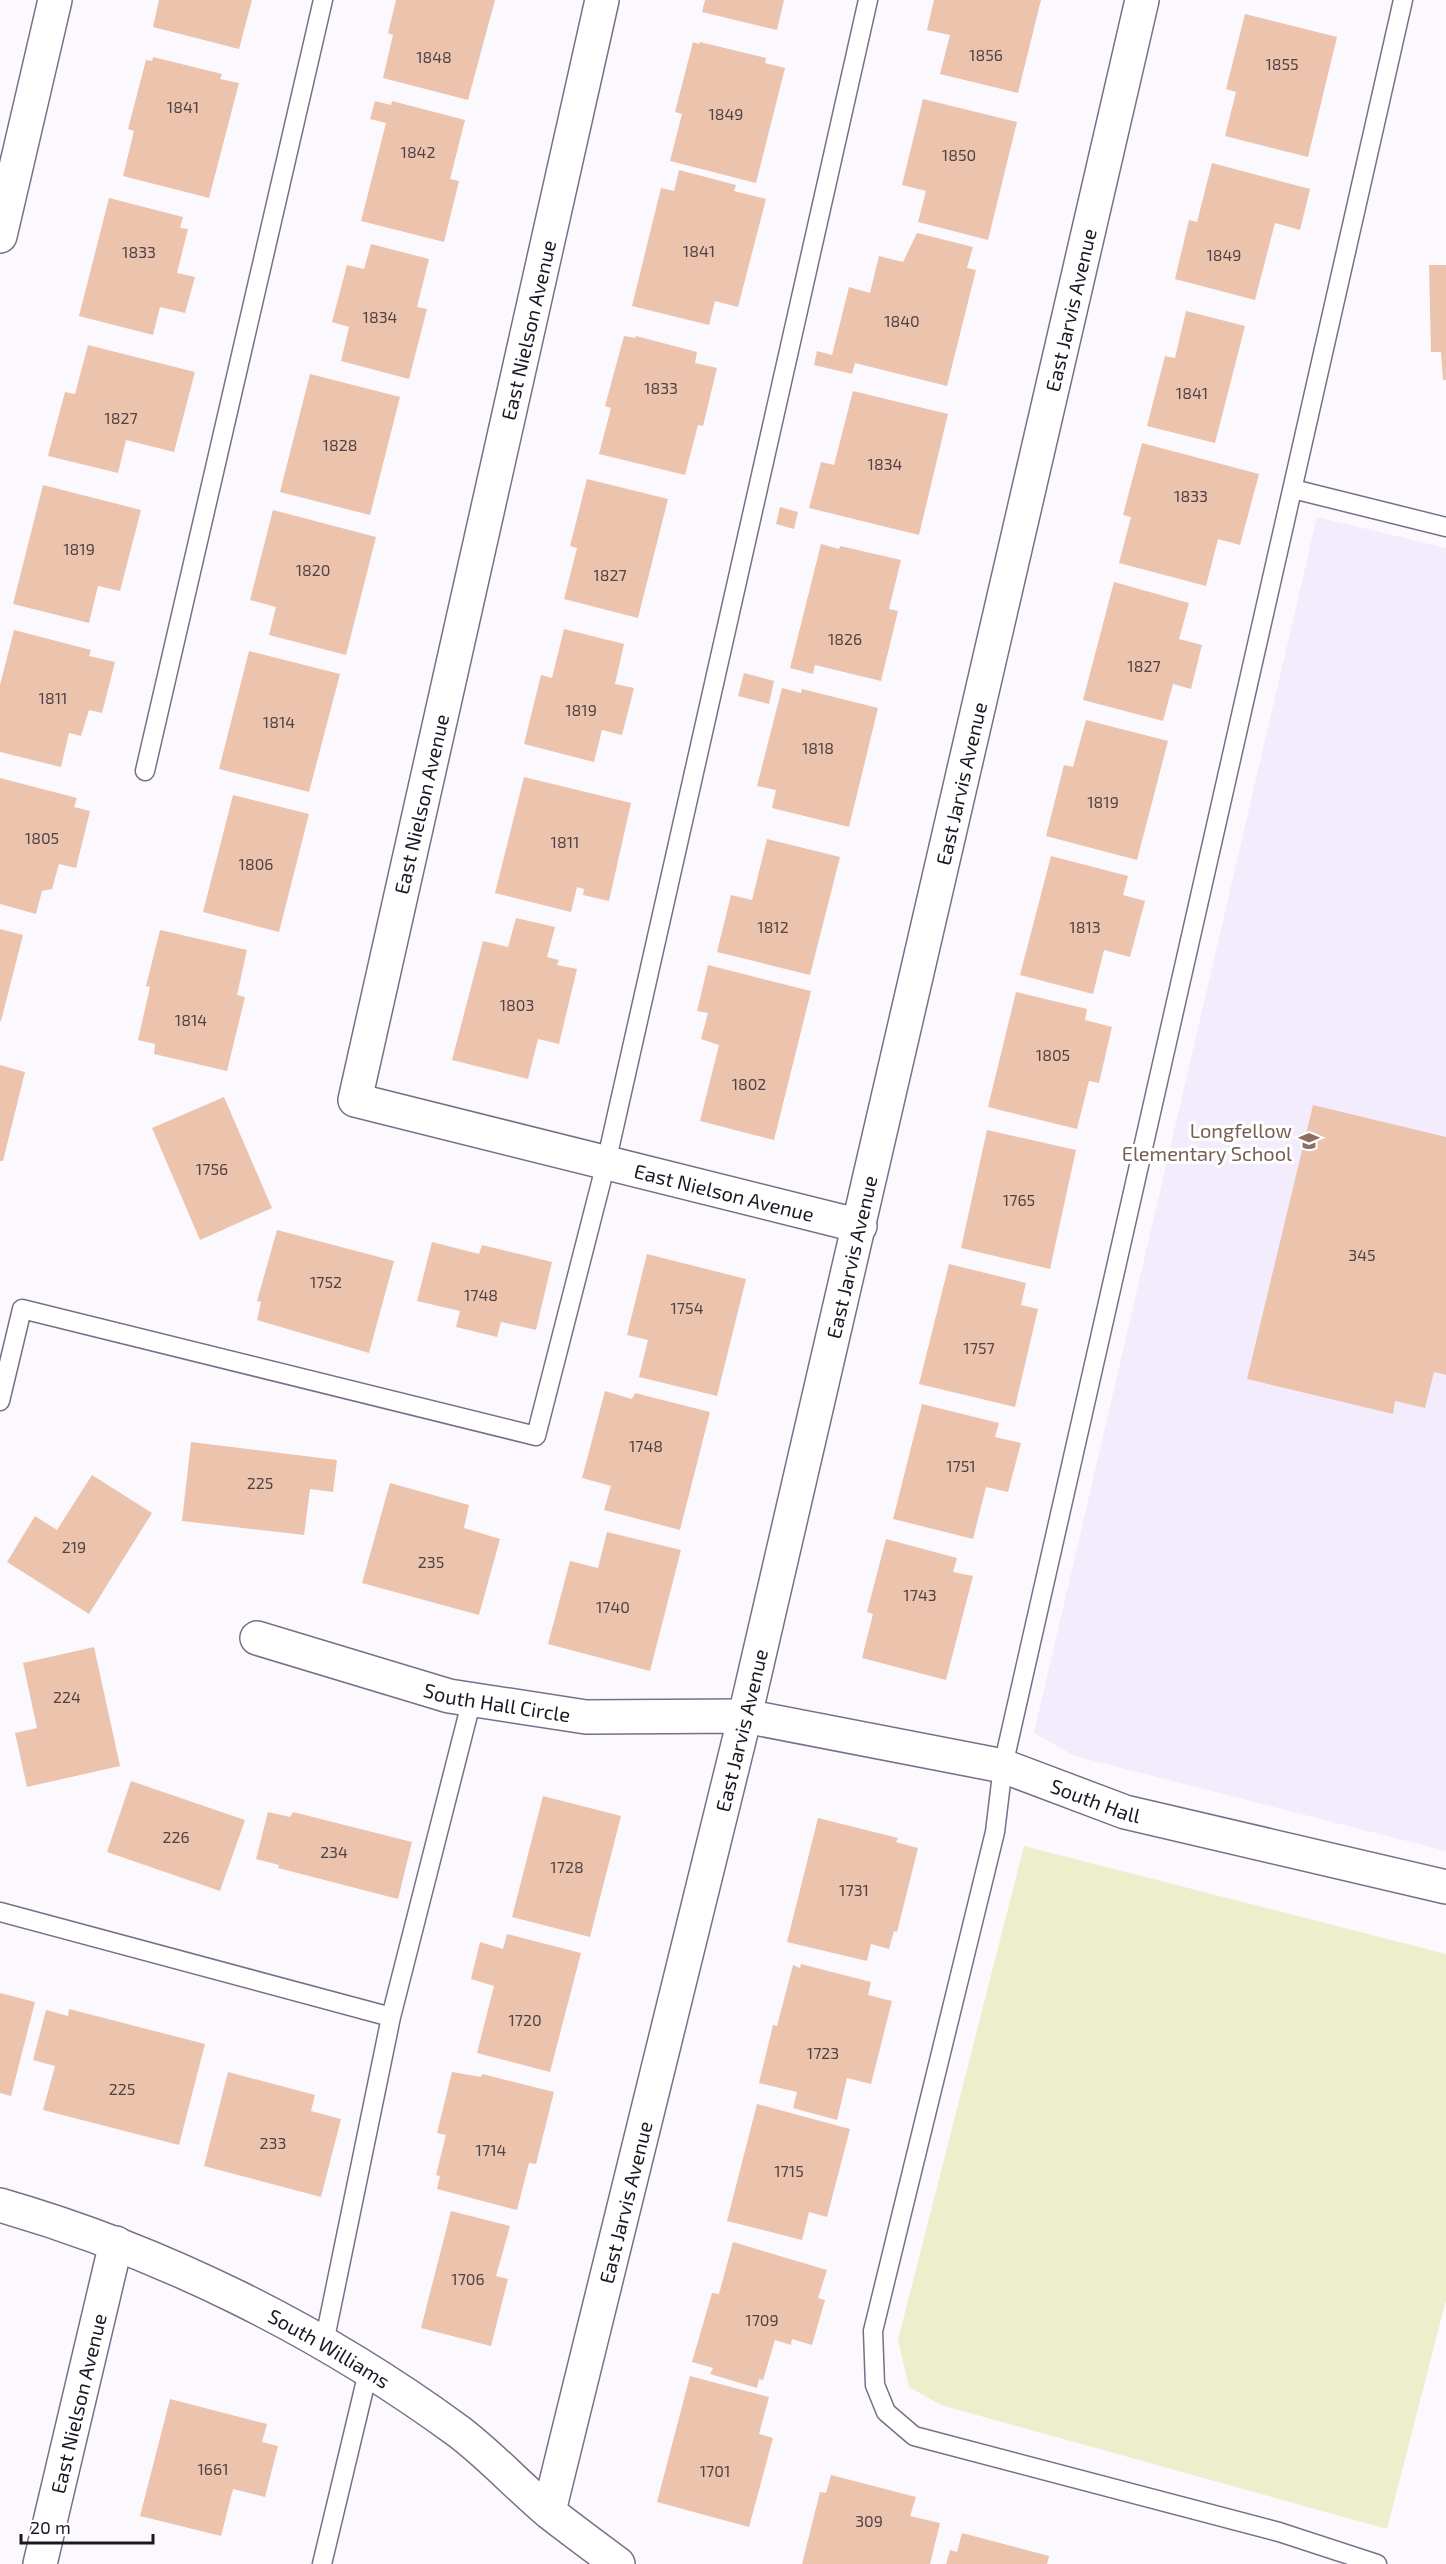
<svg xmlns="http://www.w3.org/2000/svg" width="1446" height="2564" viewBox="0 0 1446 2564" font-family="'Exo 2',sans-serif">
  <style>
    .built { fill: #f3ecfc }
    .green { fill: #eceecc }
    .building { fill: #ecc4ae }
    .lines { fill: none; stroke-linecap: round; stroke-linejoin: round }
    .lane-casing { stroke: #7a6e89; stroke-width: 21 }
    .street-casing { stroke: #7a6e89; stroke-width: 36 }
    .lane { stroke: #fff; stroke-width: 18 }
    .street { stroke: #fff; stroke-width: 33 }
    .labels { text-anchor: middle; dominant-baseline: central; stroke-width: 6; stroke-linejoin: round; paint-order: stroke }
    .number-label { font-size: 16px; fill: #504346 }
    .street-label { font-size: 20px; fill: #1c1823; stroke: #fff }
    .education-label { font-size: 20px; fill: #785e54; stroke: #fff; text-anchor: end }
  </style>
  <rect width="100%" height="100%" fill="#fbf8fe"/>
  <path class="built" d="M1317,517l129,31v1303l-371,-95 -41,-23z"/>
  <path class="green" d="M1024,1846l422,108v346l-59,229 -446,-124 -32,-18 -11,-47z"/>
  <path class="building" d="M159,0h93l-13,49 -86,-22z
    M396,0h99l-27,100 -85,-22 10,-43 -5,-2z
    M705,0h79l-7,30 -75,-18z
    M934,0h107l-23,93 -78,-19 10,-39 -23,-5z
    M1245,14l92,23 -29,120 -83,-21 11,-44 -10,-3z
    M693,42l6,2 1,-2 66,16 -1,5 20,5 -29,115 -86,-22 12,-47 -7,-2z
    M153,57l69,17 -2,5 19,4 -30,115 -86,-22 11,-45 -6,-2 18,-69 6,1z
    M923,99l94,23 -29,118 -70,-18 8,-31 -24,-6z
    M375,101l16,4 1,-4 73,19 -15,59 9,2 -15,61 -83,-21 25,-98 -16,-4z
    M1212,163l98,26 -10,41 -25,-7 -20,77 -80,-21 14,-59 8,2z
    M679,170l57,15 -2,6 32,8 -28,108 -23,-6 -6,24 -77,-19 29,-118 13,3z
    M109,198l74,19 -3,11 8,1 -11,44 18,4 -10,36 -25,-6 -7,28 -74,-19z
    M917,233l56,14 -6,21 9,2 -29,116 -92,-23 -3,11 -38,-9 3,-14 15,4 17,-68 21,6 9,-37 24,6z
    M371,244l58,15 -12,48 10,2 -18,70 -68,-18 8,-34 -17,-5 15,-57 17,4z
    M1429,265h17v115h-3l-2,-28h-10z
    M1186,311l59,15 -30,117 -68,-17 18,-70 10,2z
    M624,336l11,2 1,-2 61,16 -2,11 22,5 -14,58 -5,-1 -13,50 -86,-21 12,-46 -6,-2z
    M88,345l107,27 -21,80 -48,-12 -8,33 -70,-17 17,-64 10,2z
    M310,374l90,23 -30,118 -90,-23z
    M853,391l95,23 -29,121 -110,-27 12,-46 13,3z
    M1142,443l117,31 -19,71 -22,-6 -12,47 -87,-23 12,-46 -8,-2z
    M587,479l81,20 -30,119 -74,-19 13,-51 -7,-2z
    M43,485l98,25 -21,81 -22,-5 -9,37 -76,-19z
    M780,507l18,5 -4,17 -18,-5z
    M273,510l103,27 -30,118 -77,-20 7,-28 -26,-7z
    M821,544l18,5 1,-3 61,14 -12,49 9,2 -17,70 -66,-16 -2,9 -23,-6z
    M1114,582l75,21 -10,36 23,6 -11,44 -18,-5 -10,37 -80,-21z
    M564,629l60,15 -9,40 19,4 -12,47 -20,-5 -8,32 -70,-18 17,-69 11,3z
    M14,630l77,20 -2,6 26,6 -13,51 -13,-3 -8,26 -12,-3 -8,34 -61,-15v-67z
    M249,651l91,23 -31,118 -90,-23z
    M744,673l30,8 -5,23 -31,-8z
    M782,688l19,5 1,-4 76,19 -29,119 -77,-19 4,-18 -19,-4z
    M1086,720l82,21 -31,119 -91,-24 18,-71 9,2z
    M524,777l107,26 -22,98 -26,-6 1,-6 -7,-2 -6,25 -76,-19z
    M0,778l77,20 -3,9 16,4 -14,57 -17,-4 -7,25 -10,2 -6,23 -36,-10z
    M233,795l76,19 -30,118 -76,-20z
    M767,839l73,18 -30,118 -93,-23 14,-57 21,5z
    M1051,856l77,20 -5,19 22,6 -15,56 -26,-7 -11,44 -73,-19z
    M516,918l39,9 -8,30 12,3 -2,5 20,4 -18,75 -21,-5 -10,40 -76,-19 31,-119 25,6z
    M0,929l23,6 -22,86h-1z
    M160,930l87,20 -10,45 8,2 -18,74 -73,-17 1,-10 -17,-4 12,-53 -4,-1z
    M708,965l103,26 -37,149 -74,-19 19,-76 -18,-6 7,-26 -11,-2z
    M1016,992l71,17 -2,11 27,7 -13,56 -10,-2 -12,48 -89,-22z
    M0,1065l25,7 -22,89h-3z
    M224,1097l48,111 -72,32 -48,-112z
    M1313,1105l133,32v238l-12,-3 -9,36 -30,-7 -2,13 -146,-35z
    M987,1130l89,20 -26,119 -89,-21z
    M277,1230l117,31 -25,92 -112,-33 4,-18 -4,-1z
    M432,1242l47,12 3,-9 70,17 -16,68 -35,-8 -4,15 -41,-10 4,-16 -43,-10z
    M647,1254l99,25 -29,117 -78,-19 9,-37 -21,-5z
    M949,1264l77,19 -5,22 17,4 -23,98 -96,-23z
    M605,1391l27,8 3,-6 75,19 -30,118 -76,-20 7,-24 -29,-8z
    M922,1404l77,19 -4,14 26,6 -13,49 -22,-5 -13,52 -80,-20z
    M191,1442l146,18 -4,32 -23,-3 -6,46 -122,-14z
    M92,1475l60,38 -63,101 -82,-52 28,-46 22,14z
    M390,1483l79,22 -5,23 36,11 -21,76 -117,-32z
    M607,1532l74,18 -31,121 -102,-27 22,-83 28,7z
    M886,1539l71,19 -4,14 20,4 -27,104 -84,-22 11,-44 -6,-2z
    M94,1647l26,119 -93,21 -12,-54 22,-5 -14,-65z
    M131,1781l114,39 -25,71 -113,-39z
    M543,1796l78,20 -31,121 -78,-20z
    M268,1812l22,5 3,-5 119,30 -14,57 -120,-31 1,-3 -23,-6z
    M818,1818l80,20 -2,4 22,6 -21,84 -3,-1 -5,18 -18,-5 -4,17 -80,-19z
    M507,1934l74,19 -31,119 -73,-19 17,-67 -23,-7 9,-37 23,7z
    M801,1964l70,18 -3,13 24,6 -21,83 -24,-6 -10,42 -44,-12 4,-16 -38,-9 14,-58 4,1 16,-61 7,3z
    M0,1993l35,9 -24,94 -11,-3z
    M69,2009l136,35 -26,101 -136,-35 12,-44 -22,-6 13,-50 22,6z
    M228,2072l87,23 -4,16 30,8 -20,78 -117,-31z
    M452,2072l29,5 1,-3 72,18 -18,72 -7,-1 -12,47 -80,-21 3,-13 -4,-1 10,-40 -9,-2z
    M757,2104l93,25 -23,88 -18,-5 -7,28 -75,-19z
    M451,2211l59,15 -14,50 12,3 -17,67 -70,-18z
    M733,2242l94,28 -9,28 7,2 -13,45 -20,-6 -1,6 -16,-5 -12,40 -4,-1 -2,9 -47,-14 3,-6 -21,-6 20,-69 7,1z
    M690,2376l79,21 -10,37 14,4 -24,89 -92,-25z
    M170,2399l97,25 -5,18 16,4 -13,51 -32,-8 -12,47 -81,-20z
    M831,2475l85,22 -6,19 30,7 -10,41h-128l18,-72 6,1z
    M962,2533l87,23 -2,8h-101l4,-14 7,2z"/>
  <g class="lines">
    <g class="lane-casing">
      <path id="lane" d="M1293,489l153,38
        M145,771l178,-771
        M0,1401l22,-92 514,127 70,-273 262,-1163
        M0,1912l391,105
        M324,2343l67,-326 81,-318
        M322,2564l46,-192
        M1377,2564l-98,-32 -365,-96 -28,-24 -11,-27 -2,-54 122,-499 8,-66 400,-1766"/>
    </g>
    <g class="street-casing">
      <g id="street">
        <path id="s1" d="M602,0l-247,1100 505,126"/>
        <path d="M0,236l55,-236"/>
        <path id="s2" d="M257,1638l192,58 137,21 159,-1 258,50 122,46 321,75"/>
        <path id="s3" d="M0,2205c163,47 320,125 458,226 32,24 60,55 91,81 23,18 46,35 69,52"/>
        <path id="s4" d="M549,2511l196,-795 397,-1716"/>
        <path id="s5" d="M40,2564l76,-321"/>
      </g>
    </g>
    <use href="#lane" class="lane"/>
    <use href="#street" class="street"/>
  </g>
  <defs>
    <g id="school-bare" transform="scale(1.62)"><path d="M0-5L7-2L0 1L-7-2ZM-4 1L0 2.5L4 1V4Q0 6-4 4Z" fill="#8d6e63" stroke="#fff" stroke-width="2.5" paint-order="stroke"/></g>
  </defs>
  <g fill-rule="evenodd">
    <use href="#school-bare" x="1309" y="1141"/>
  </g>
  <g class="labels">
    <g class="number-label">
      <text x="986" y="54">1856</text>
      <text x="434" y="56">1848</text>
      <text x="1282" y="63">1855</text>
      <text x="183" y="106">1841</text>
      <text x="726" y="113">1849</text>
      <text x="418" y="151">1842</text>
      <text x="959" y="154">1850</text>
      <text x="699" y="250">1841</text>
      <text x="139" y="251">1833</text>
      <text x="1224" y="254">1849</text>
      <text x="380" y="316">1834</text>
      <text x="902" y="320">1840</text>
      <text x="661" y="387">1833</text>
      <text x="1192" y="392">1841</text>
      <text x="121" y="417">1827</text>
      <text x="340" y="444">1828</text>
      <text x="885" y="463">1834</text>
      <text x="1191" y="495">1833</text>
      <text x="79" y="548">1819</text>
      <text x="313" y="569">1820</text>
      <text x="610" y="574">1827</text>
      <text x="845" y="638">1826</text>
      <text x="1144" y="665">1827</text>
      <text x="53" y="697">1811</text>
      <text x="581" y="709">1819</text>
      <text x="279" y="721">1814</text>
      <text x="818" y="747">1818</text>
      <text x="1103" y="801">1819</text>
      <text x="42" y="837">1805</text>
      <text x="565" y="841">1811</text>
      <text x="256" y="863">1806</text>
      <text x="773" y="926">1812</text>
      <text x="1085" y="926">1813</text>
      <text x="517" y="1004">1803</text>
      <text x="191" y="1019">1814</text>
      <text x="1053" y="1054">1805</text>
      <text x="749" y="1083">1802</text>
      <text x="212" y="1168">1756</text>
      <text x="1019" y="1199">1765</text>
      <text x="1362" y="1254">345</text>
      <text x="326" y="1281">1752</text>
      <text x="481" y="1294">1748</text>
      <text x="687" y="1307">1754</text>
      <text x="979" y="1347">1757</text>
      <text x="646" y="1445">1748</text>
      <text x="961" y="1465">1751</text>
      <text x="260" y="1482">225</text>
      <text x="74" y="1546">219</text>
      <text x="431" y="1561">235</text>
      <text x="920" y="1594">1743</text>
      <text x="613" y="1606">1740</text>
      <text x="67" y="1696">224</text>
      <text x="176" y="1836">226</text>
      <text x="334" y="1851">234</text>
      <text x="567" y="1866">1728</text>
      <text x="854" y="1889">1731</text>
      <text x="525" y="2019">1720</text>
      <text x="823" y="2052">1723</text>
      <text x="122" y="2088">225</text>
      <text x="273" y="2142">233</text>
      <text x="491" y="2149">1714</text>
      <text x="789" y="2170">1715</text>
      <text x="468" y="2278">1706</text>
      <text x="762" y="2319">1709</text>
      <text x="213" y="2468">1661</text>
      <text x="715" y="2470">1701</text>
      <text x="869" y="2520">309</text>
    </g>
    <g class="street-label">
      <text stroke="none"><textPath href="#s4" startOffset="2262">East Jarvis Avenue</textPath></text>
      <text transform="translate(528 330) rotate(-77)">East Nielson Avenue</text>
      <text stroke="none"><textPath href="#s4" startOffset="1776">East Jarvis Avenue</textPath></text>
      <text transform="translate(421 804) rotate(-77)">East Nielson Avenue</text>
      <text stroke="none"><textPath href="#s1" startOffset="1508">East Nielson Avenue</textPath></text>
      <text stroke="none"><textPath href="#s4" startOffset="1290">East Jarvis Avenue</textPath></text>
      <text stroke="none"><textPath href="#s2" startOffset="249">South Hall Circle</textPath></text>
      <text stroke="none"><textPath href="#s4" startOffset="804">East Jarvis Avenue</textPath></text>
      <text stroke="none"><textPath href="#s2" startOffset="860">South Hall</textPath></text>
      <text stroke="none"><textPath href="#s4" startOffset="318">East Jarvis Avenue</textPath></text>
      <text stroke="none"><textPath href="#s3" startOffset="360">South Williams</textPath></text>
      <text stroke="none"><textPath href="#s5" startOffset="165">East Nielson Avenue</textPath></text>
    </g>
    <g class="education-label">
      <text x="1292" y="1130">Longfellow<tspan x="1292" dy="23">Elementary School</tspan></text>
    </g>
  </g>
  <path d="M21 2534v9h132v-9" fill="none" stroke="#1c1823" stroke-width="3"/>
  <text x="30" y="2534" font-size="18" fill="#1c1823" stroke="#ffffff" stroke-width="4.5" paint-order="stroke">20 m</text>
</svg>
